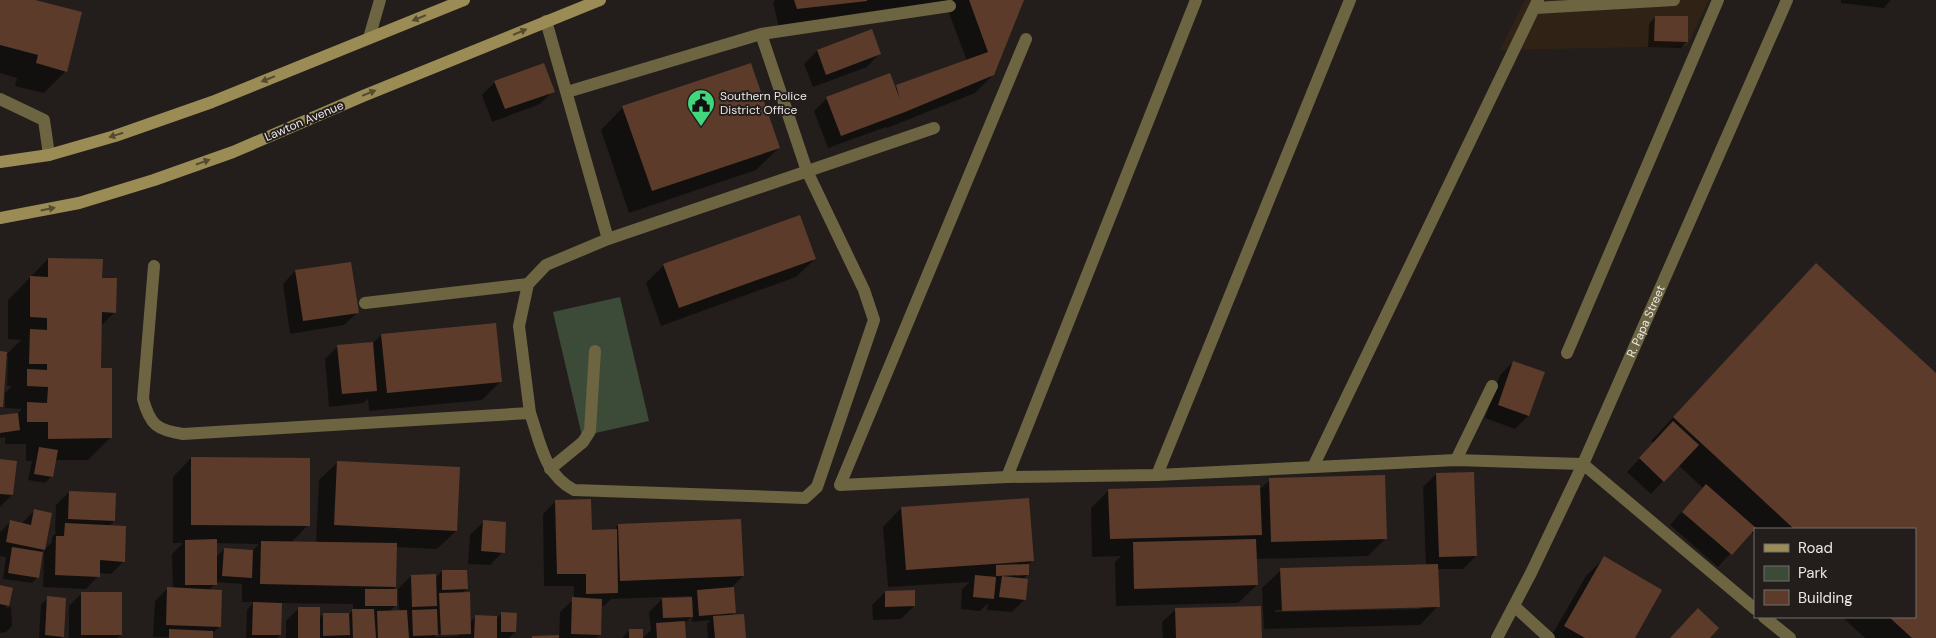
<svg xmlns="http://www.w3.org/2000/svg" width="1936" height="638" viewBox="0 0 1936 638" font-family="'DM Sans',sans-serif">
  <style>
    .commercial { fill: #302316 }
    .green { fill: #3c4a38 }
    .shadow { fill: #0007; fill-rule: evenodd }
    .building { fill: #5c3b2b }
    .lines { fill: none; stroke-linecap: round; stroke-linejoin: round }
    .lane { stroke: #6d6442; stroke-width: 12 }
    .street { stroke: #6d6442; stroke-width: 12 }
    .secondary { stroke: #9a8c54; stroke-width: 12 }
    .oneway { fill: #534a32 }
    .labels { text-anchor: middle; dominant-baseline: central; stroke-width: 4; stroke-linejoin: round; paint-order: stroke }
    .poi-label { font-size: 12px; fill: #ebe7e5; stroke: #231e1b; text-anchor: start }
    .street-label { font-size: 12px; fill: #ebe7e5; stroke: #231e1b }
  </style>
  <rect width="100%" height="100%" fill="#231e1b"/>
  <path class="commercial" d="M1525,0h184l-22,46 -187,4z"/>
  <path class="green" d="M620,297l29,124 -67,15 -29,-124z"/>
  <path class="shadow" d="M0,0h30l36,71 -22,22 -29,-7 2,-8 -17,-5z
    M775,0h247l-29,75 -18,18 -88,35 -1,-1 -58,21 -14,-37 13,-13 68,-10 72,-27 -20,-53 -168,19 -6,-24z
    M1841,0h50l-7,8 -43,-5z
    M1655,17l32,24 -6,7 -33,-1 1,-23z
    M871,31l8,23 -12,13 -54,20 -9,-23 13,-13z
    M495,82l58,9 -13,13 -48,18 -10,-27z
    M623,107l156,41 -23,22 -127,43 -28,-83z
    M48,259l53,20 14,33 -14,14 -1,43 11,68 -23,23h-33l-3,16 -7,7 -17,-3 4,-19h-6v-17h-21v-7l-5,1v-22l17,-2 5,-5 -17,-1v-15l7,-7h-5l1,-30h-3l-3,50 -2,2v-56l6,3 15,-15 -13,-1v-39z
    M815,259l-19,18 -135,49 -15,-43 18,-18z
    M1816,264l120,111v263h-71l-23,-21h73v-88h-160v7l-5,-4 -32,35 -48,-42 33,-37 -25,-23 -27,29 -24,-22 27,-29 -3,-2z
    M295,271l62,42 -13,12 -54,9 -7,-50z
    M381,335l120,46 -19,19 -113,11 -1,-12 -5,4 -34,4 -4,-48 13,-13 34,-2z
    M1513,362l15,54 -13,13 -30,-11 15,-43z
    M191,458l117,67 -17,18h25l3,-63 19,-18 118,69 -19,18 -41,-2 -1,40 -3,3 4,15 -7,7h10l-1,-23 13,-13 24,3 7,-8 25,18 -5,4 8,29 6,-5h22l3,-3 14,18 -6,6h-223v-17l13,-13 19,11 5,-4 26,-1 4,-4v-6l-72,-1 -1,32 -3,3h-31l1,-28 7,-8h-12v-18l-26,-2 -6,8 10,36 -8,8v4l-59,-1 2,-36 13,-13 5,1 -1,-35 11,-11h-10v-66zM216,543l43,1 -7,7 -28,-2 -8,8zM458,633v3l-23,1v-3z
    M0,460l12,35 -12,12z
    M1436,474l40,82 -13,13h-26l1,37 -18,19 -156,4 -2,-41 19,-18 145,-4 -3,-79zM1421,606v3l-146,3v-2z
    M1270,480l116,58 -18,18 -112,3 1,26 -19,18 -122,3 -1,-44 6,-6 -29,1 -1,-49 18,-18h150z
    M69,492l46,2 -1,27 -5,5 16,1 -1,34 -13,13 -12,-1 -1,3 -12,13 -43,-2 1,-38 -2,3 -4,25 -6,6 -29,-4 3,-22 -6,-1v-24l10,-10 11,2 13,-13 17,3 -7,36 8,-8v-5l5,-5h-2l1,-27z
    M556,501l35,30h22l5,-6 125,51 -12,12 4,24 -4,4 13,22h-36l-1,-14 4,-4 -19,2v-6l-8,8 1,14h-42l8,-8 -2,-18 13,-13 29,-1v-2l-80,3 -7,7h-3l-1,29 -4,3h-63l26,-1 1,-25 14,-13v-13h-30l-1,-72z
    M901,508l132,52 -5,5v9l-5,5 2,20 -13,13 -25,-2 1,-7 -8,8 -19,-2 1,-20 8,-7 -82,5 -5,-60z
    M483,522l20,30 -13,13 -22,-1 2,-29z
    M1604,558l30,80h-84l36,-62z
    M0,586l8,19 -3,3 6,-1 1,19 -6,6 -6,1z
    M885,592l29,14 -13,13 -28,1 -1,-15z
    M82,593l39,42 -4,3h-48v-32z
    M48,598l15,38 -2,2h-22l2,-34z
    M1175,610l86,28h-98l-1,-16z
    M630,630l12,8h-20z"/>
  <path class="building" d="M0,0h35l47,12 -15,60 -31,-9 2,-8 -38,-10z
    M794,0h73v1l-70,8z
    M969,0h55l-30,75 -89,37 -64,24 -15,-39 64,-24 10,26 -4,-14 92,-33z
    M1655,16h33v26l-34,-1z
    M872,29l9,25 -55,21 -9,-25z
    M544,63l11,29 -50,17 -11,-28z
    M751,63l29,85 -128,43 -30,-85z
    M800,215l16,44 -137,49 -16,-44z
    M48,258l55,1 -1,19h15l-1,35 -14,-1 -1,56h11v70l-64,1v-17h-21v-20l20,1 1,-16 -21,-1v-17l20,1v-6h-18l1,-35 17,1v-12l-17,-1v-41l18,1z
    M351,262l8,51 -56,8 -8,-51z
    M1816,263l120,110v265h-24l-23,-21h26v-88h-121l-121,-112z
    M496,323l6,59 -115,11 -6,-59z
    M373,342l4,49 -35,3 -5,-49z
    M0,351l7,1 -4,55h-3z
    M1513,361l32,11 -16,44 -31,-11z
    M18,413l2,17 -20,3v-18z
    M1673,421l26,24 -35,37 -25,-24z
    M39,447l19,3 -5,27 -19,-3z
    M191,457l119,1v68l-119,-1z
    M0,459l17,2 -4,34 -13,-1z
    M337,461l123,6 -3,64 -123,-6z
    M1474,472l3,84 -38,1 -3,-84z
    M1385,475l2,64 -116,3 -2,-64z
    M1706,484l50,44 -24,27 -50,-43z
    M1260,485l2,50 -152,4 -2,-50z
    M69,491l47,2 -1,28 -47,-2z
    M1029,498l5,63 -128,9 -5,-63z
    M591,499l1,31 25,-1 1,64 -32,1v-20h-29l-2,-74z
    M34,509l18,4 -7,37 -39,-8 4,-22 21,5z
    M741,519l3,57 -124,5 -2,-57z
    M483,520l23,2 -1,31 -24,-2z
    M65,523l61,3 -1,36 -25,-2v17l-45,-2 1,-39h8z
    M217,539v46h-32v-45z
    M1256,539l2,46 -124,4 -1,-47z
    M261,541l136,2 -1,44 -136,-3z
    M12,547l31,5 -4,26 -31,-5z
    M224,548l29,2 -1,28 -30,-2z
    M1604,556l58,34 -27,48h-50l-21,-12z
    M1029,564v11l-33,1v-11z
    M1438,564l2,43 -158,4 -2,-43z
    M442,570h25l1,19 -26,1z
    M436,574l1,32 -25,1 -1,-32z
    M975,575l21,2 -2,22 -21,-2z
    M1002,576l26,3 -2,21 -27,-3z
    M0,585l13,3 -4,18 -9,-2z
    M167,587l55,3 -1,37 -55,-2z
    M734,587l2,26 -37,3 -2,-26z
    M365,589h32v17h-32z
    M915,590v16l-30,1v-16z
    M81,592h41v43h-41z
    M470,592l1,42 -30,1 -2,-42z
    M47,596l19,2 -2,39 -19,-2z
    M572,597l30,2 -1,36 -30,-1z
    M692,597l1,20 -30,1 -1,-20z
    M253,602l29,1 -1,32h-29z
    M1261,606l1,32h-86l-1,-30z
    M298,607h22v31h-22z
    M1698,608l21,20 -9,10h-40z
    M352,609h22l2,29h-23z
    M437,609l1,26 -25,1 -1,-26z
    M407,610l2,28h-31l-1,-27z
    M501,612l16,1 -1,19h-15z
    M323,613h26l1,22 -27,1z
    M744,614l2,24h-31l-2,-22z
    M475,615l22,1v22h-23z
    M685,621l1,17h-29l-1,-15z
    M169,629l44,2v7h-44z
    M629,629h14v9h-14z
    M559,635v3h-27v-2z"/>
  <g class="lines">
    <path class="lane" d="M1535,8l139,-8
      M369,38l11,-38
      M567,92l194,-58 189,-28
      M0,99l44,21 5,35
      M365,303l163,-19
      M1567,353l151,-353
      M530,413c11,31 14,61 44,77l231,8 12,-11 57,-167 -10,-30 -57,-119 -46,-137
      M1456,460l36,-74
      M1583,464l172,145
      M1313,467l225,-467
      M550,469l33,-27 7,-11 5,-80
      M1764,617l26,21"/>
    <g class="street">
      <path d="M546,21l62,218"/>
      <path d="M1026,39l-186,446 167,-8 150,-2 299,-15 127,4"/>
      <path d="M154,266l-11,133c7,26 14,31 40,35l347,-21 -11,-87 9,-42 18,-19 62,-26 326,-111"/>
      <path d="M1157,475l193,-475"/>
      <path d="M1007,477l189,-477"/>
      <path d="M1514,606l35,32"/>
      <path id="s1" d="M1497,638l34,-65 52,-109 204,-464"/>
    </g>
    <path class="secondary" d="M0,162l49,-7 66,-19 97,-34 252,-102
      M0,218l79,-15 75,-23 79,-28 130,-56 237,-96"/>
  </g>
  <defs><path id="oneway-solid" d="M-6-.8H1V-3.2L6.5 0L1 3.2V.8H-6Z" transform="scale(1.25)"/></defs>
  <g class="oneway">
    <use href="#oneway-solid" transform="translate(419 18) rotate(158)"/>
    <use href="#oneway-solid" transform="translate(520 32) rotate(-23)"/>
    <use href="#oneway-solid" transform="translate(268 79) rotate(158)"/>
    <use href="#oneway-solid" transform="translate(369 93) rotate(-22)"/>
    <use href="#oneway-solid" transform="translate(116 135) rotate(162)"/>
    <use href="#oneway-solid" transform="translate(203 162) rotate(-19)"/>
    <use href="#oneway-solid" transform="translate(48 209) rotate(-11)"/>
  </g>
  <defs>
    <g id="civic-pin" transform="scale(1.4375)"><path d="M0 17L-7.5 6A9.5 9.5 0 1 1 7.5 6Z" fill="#41d77c" stroke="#231e1b"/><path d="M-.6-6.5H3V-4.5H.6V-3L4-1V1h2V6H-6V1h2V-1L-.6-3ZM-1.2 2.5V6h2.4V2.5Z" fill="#111"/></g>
  </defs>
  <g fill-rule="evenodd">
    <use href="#civic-pin" x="701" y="103"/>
  </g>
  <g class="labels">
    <g class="poi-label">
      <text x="720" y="96">Southern Police<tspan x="720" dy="14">District Office</tspan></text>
    </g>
    <g class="street-label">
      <text transform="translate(304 121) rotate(-23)">Lawton Avenue</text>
      <text stroke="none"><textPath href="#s1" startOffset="350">R. Papa Street</textPath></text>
    </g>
  </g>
  <rect x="1754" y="528" width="162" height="90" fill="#231e1b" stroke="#736e6c"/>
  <rect x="1764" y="544" width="25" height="8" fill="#9a8c54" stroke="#736e6c"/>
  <text x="1798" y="553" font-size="15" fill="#ebe7e5">Road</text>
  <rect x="1764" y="566" width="25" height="15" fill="#3c4a38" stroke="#736e6c"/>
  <text x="1798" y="578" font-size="15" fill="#ebe7e5">Park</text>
  <rect x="1764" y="590" width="25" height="15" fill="#5c3b2b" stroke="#736e6c"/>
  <text x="1798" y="603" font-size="15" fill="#ebe7e5">Building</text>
</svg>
